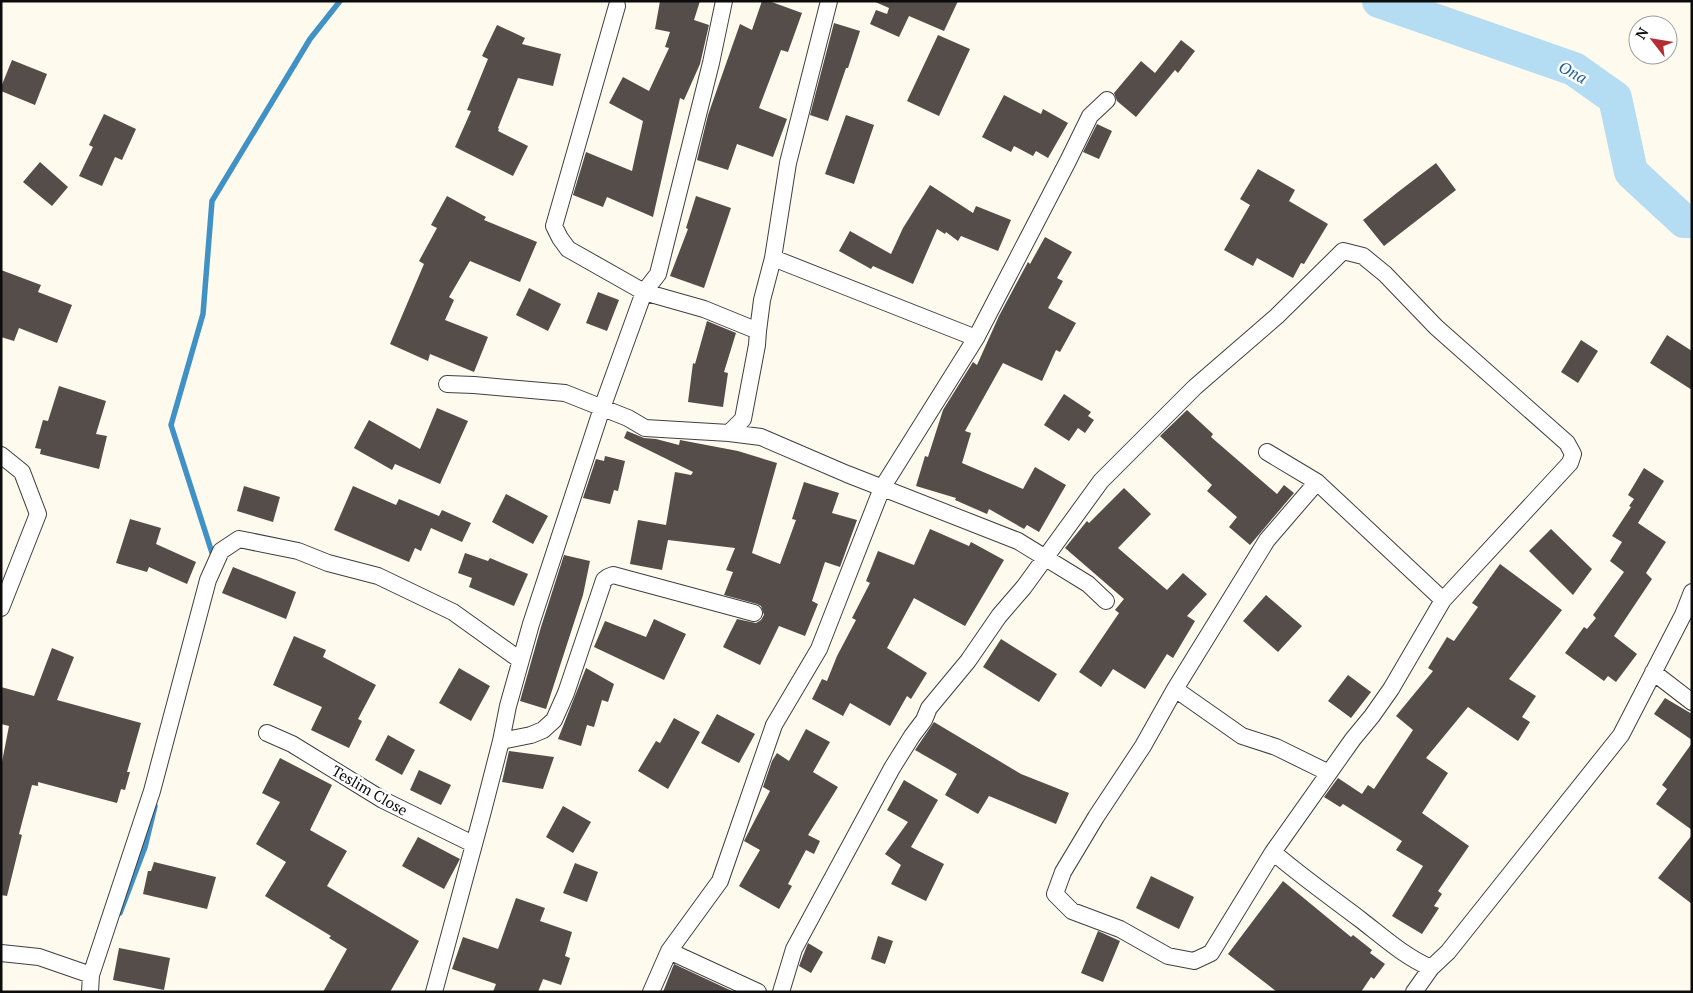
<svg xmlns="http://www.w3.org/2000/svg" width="1693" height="993" viewBox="0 0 1693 993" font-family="'PT Serif',serif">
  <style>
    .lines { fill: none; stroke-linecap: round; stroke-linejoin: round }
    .stream { stroke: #4091c5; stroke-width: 5.5 }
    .river { stroke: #b4dcf2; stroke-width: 34 }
    .building { fill: #544d49 }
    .minor-casing { stroke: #3f3f3f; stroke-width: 18 }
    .minor { stroke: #fff; stroke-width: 16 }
    .labels { text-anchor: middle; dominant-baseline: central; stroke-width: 5; stroke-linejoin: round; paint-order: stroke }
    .street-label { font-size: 15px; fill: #0c0c0c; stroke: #fff }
    .water-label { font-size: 16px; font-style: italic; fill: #1d6296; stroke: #fff }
  </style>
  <rect width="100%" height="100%" fill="#fefaed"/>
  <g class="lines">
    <path class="stream" d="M214,559l-43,-134 32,-111 9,-113 98,-162 30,-38
      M120,913l25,-66 10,-41"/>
    <path class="river" d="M1379,1l195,68 41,29 16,74 53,49h8"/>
  </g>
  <path class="building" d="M660,1h40l-6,19 15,5 -9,39 -16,36 -4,-2 -27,119 -46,-20 -4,10 -30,-12 13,-43 46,19 11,-50 -34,-18 14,-26 26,14 20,-43 -4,-1 5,-15 -15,-3z
    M762,1h7l33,12 -14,39 -7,-2 -22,58 28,11 -14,38 -36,-13 -9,26 -31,-10 11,-45 32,-91 12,6z
    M958,1l-14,30 -35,-15 -10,21 -29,-13 6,-14 11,4 2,-6 -16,-7z
    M834,23l26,8 -12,37h-2l-18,53 -18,-6z
    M497,25l28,13 -3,6 39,10 -8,32 -35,-8 -20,50 1,1 -1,2 30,15 -15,30 -58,-29 16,-36 -4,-1 21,-51 -6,-3z
    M938,35l32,14 -31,67 -32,-15z
    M1181,40l14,11 -17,22 -3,-3 -39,47 -19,-16 -3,-8 27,-32 14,12z
    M12,60l35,14 -12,31 -34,-14v-4z
    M1004,95l37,19 2,-5 25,14 -20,35 -12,-7 -3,5 -19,-10 -3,6 -29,-15z
    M104,114l32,15 -14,31 -7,-3 -13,29 -23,-10 14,-29 -4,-2z
    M846,115l28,10 -20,59 -29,-10z
    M1097,124l15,7 -13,28 -16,-7z
    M40,162l28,25 -16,19 -29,-24z
    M1436,163l20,27 -72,56 -21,-26 35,-28z
    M1258,169l37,21 -6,11 39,23 -24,40 -3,-1 -8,15 -36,-20 -4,8 -29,-16 26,-45 -10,-6z
    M930,185l43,28 3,-7 35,14 -13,31 -37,-15 -3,5 -12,-9 -1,2 -8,-5 -24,55 -40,-18 -2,3 -32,-18 11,-20 41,23 12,-26z
    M447,196l39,21 -2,3 53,22 -17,40 -50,-21 -21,36 5,3 -9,20 43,17 -14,35 -44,-18 -2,7 -38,-17 34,-80 -5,-3 18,-33 -6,-3z
    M696,196l35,12 -27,80 -34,-12 18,-47 -2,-1z
    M1045,237l27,15 -15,26 6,3 -15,27 28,15 -16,29 -4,-2 -14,31 -39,-18 -38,68 6,2 -9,30 61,26 12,-22 31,18 -27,47 -12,-7 -3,4 -35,-20 -2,5 -32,-14 1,-2 -40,-12 9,-30 3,1 15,-47 30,-48 4,3 22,-49 29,-54 2,2z
    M1,270l40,15 -3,7 34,13 -15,38 -38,-15 -5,13 -13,-4z
    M529,288l32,16 -13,27 -32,-16z
    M598,292l21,8 -12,31 -21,-8z
    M707,321l29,12 -12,39 4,1 -5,34 -35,-5 5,-39 2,1z
    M1667,335l25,16v39l-42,-27z
    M1581,340l17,11 -20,32 -17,-11z
    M59,386l47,15 -10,33 11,2 -8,33 -59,-15 1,-5 -6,-1 8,-28 5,1z
    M1064,394l27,18 -3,4 6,4 -9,13 -7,-5 -9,13 -25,-16z
    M437,408l31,13 -28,63 -45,-20 -3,6 -38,-22 15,-28 51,29z
    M1187,410l26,24 -2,3 66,57 7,-9 10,8 -44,52 -21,-18 8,-10 -30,-26 5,-6 -52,-49z
    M627,431l17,7 12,1 23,6 1,-5 58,11 39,12 -25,90 28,11 16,-44 -4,-1 12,-37 35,11 -7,20 25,7 -17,47 -15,-5 -13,39 6,3 -13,32 -26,-10 -19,39 -37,-18 14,-28 19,4 5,-3 3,-5 -3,-9 -4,-2 -33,-9 9,-23 -7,-2 9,-22 -67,-8 -6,30 -32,-6 8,-44 28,5 9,-53 16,3 2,-3 -69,-34z
    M605,456l20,5 -7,30 -4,-1 -4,14 -27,-6 13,-39 8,2z
    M1644,468l20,13 -26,42 28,19 -20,31 6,6 -38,57 23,18 -21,28 -8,-6 -4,5 -39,-28 19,-26 3,2 9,-11 -3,-3 31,-43 -14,-11 12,-19 -10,-6 19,-29 -2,-1 5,-7 -6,-4z
    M244,486l36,11 -7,25 -36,-11z
    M353,486l43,19 3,-6 40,17 3,-6 29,13 -9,19 -31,-14 -10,23 -6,-3 -6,14 -75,-32z
    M1124,488l27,26 -33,34 49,42 16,-17 24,21 -20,22 8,5 -22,37 -6,-4 -22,35 -32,-20 -12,18 -22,-15 40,-59 -4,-3 9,-11 -59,-51 22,-27 2,2z
    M506,494l42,22 -15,28 -41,-22z
    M130,519l31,9 -5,16 40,18 -9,22 -38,-17 -2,5 -31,-9z
    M930,529l39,17 2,-4 33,18 -39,66 -51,-28 -27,50 40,25 -16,26 -4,-3 -17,30 -40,-23 -7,13 -31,-17 10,-20 5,2 10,-25 19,-36 -4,-2 18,-35 -4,-2 12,-30 36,14z
    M1551,529l41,40 -19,26 -44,-44z
    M465,553l23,8 2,-3 38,16 -14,32 -45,-19 3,-9 -14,-5z
    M564,555l26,6 -7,34 -37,114 -26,-8 21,-74z
    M1500,564l62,46 -53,69 27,17 -14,21 8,5 -12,19 -50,-34 -42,51 22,15 -26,40 47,33 -31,45 4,3 -8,12 5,2 -17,26 -30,-18 31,-50 -27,-16 6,-9 -59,-37 -3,3 -16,-10 14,-19 24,16 6,-9 6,4 39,-59 -17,-14 37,-45 -5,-3 19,-31 7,4 24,-34 -6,-4z
    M233,567l63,25 -10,27 -64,-26z
    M1266,595l36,31 -24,26 -35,-31z
    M654,619l32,15 -22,46 -70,-33 11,-26 41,16z
    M294,636l32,14 -3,7 53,28 -18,34 4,2 -13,27 -38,-18 11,-23 -49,-22z
    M1001,639l56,35 -18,28 -56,-35z
    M52,648l22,9 -17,43 84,23 -14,49h3l-5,18 -4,-1 -4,14 -79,-21v4l-6,-1 -13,49 3,1 -15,61 -6,-1v-128l8,-41 -8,-2v-37l33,9z
    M459,668l31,18 -19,35 -32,-18z
    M586,668l28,16 -6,18 -6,-2 -8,27 -7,-2 -6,21 -23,-7z
    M1348,675l23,17 -20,26 -23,-17z
    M1665,698l27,16v26l-38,-26z
    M717,714l38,20 -16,29 -38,-20z
    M674,718l26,14 -32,57 -30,-18 18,-30 4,2z
    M934,722l87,52 48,19 -13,31 -67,-28 -11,18 -33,-19 12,-21 -42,-24z
    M806,729l24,13 -17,30 25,15 -30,48 12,6 -6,13 -8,-4 -18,34 4,2 -13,23 -40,-23 21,-36 -16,-9 26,-50 -7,-4 9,-26 5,-8 12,8z
    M388,735l27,15 -13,25 -27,-15z
    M1692,743v87l-36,-26 11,-15 -5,-4z
    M509,751l45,6 -11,32 -41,-7z
    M280,758l52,27 -22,45 37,21 -20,35 92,55 -29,51h-67l24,-43 -18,-11 2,-2 -66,-40 21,-34 -30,-18 24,-42 -18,-9z
    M419,770l32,15 -10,20 -31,-15z
    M904,780l34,20 -27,47 33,17 -18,37 -35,-17 10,-19 -16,-11 23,-32 -21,-12z
    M563,806l28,16 -18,31 -27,-16z
    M1692,835v69l-34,-26z
    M418,837l42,22 -16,30 -42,-23z
    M154,862l62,15 -9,32 -64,-15 5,-23h3z
    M575,863l23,9 -11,30 -24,-9z
    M1151,876l43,21 -15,32 -43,-21z
    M1283,881l68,56 2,-2 19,15 -2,3 15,11 -11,15 -3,-2 -10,15h-84l-49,-38z
    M516,898l29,10 -5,13 32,11 -7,24 5,2 -9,27 -18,-6 -5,13h-45l3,-8 -44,-15 11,-32 35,12z
    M1098,931l22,10 -17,41 -22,-9z
    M878,936l15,5 -8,23 -14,-5z
    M808,943l15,9 -12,21 -12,-7z
    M119,948l51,10 -6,32 -51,-10z
    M674,964l60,28h-71z"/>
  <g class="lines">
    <g class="minor-casing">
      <path id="minor" d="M617,6l-63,220 6,12 8,11 76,43 60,17 54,22 -1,14 -14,74 -14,14
        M773,258l203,80
        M758,331l4,-31 11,-42 15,-95 41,-162
        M447,384l27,1 91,8 63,25 17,10 84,5 32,4 86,37 171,67 70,43 18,17
        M1267,452l50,30 126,118
        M1,455l21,17 16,42 -37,94
        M1653,672l39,30
        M1175,689l67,47 34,11 53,26
        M267,733l25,11 91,56 90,44
        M501,741l30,-6 12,-5 11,-10 12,-27 38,-113 4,-3 5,-2 141,38
        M1273,852l-62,101 -17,8 -26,-5 -48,-27 -48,-18 -17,-17 8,-22 33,-55 47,-71 32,-57 92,-149 50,-58
        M669,951l89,41
        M1,953l38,4 52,18 -1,17
        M91,975l61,-184 56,-211 13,-29 18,-12 59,12 30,12 50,13 75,36 67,48
        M434,992l49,-181 18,-70 7,-35 23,-82 71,-216 42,-116 14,-18 53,-211 13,-62
        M651,992l18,-41 51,-70 54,-156 45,-76 63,-161 94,-150 92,-177 22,-45 17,-16
        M781,992l13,-43 98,-181 20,-32 12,-16 5,-12 39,-47 31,-45 25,-29 77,-106 94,-94 82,-71 66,-65 20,5 22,18 51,53 131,116 6,11 -3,9 -127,137 -52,89 -19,27 -19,23 -80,113c28,24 59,46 88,68 22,17 44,37 70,48l17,-16 173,-217 62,-120 9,-23
        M1414,992l17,-24"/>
    </g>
    <use href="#minor" class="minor"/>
  </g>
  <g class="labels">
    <g class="street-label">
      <text transform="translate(370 790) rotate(30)">Teslim Close</text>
    </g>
    <g class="water-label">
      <text transform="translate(1573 72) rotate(28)">Ona</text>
    </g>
  </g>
  <rect width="1693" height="993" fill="none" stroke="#0c0c0c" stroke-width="5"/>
  <g transform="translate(1653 40) rotate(301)"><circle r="24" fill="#ffffff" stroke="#9e9e9e"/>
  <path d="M0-4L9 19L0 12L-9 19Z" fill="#b42d34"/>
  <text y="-8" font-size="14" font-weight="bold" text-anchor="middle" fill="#0c0c0c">N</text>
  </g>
</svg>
